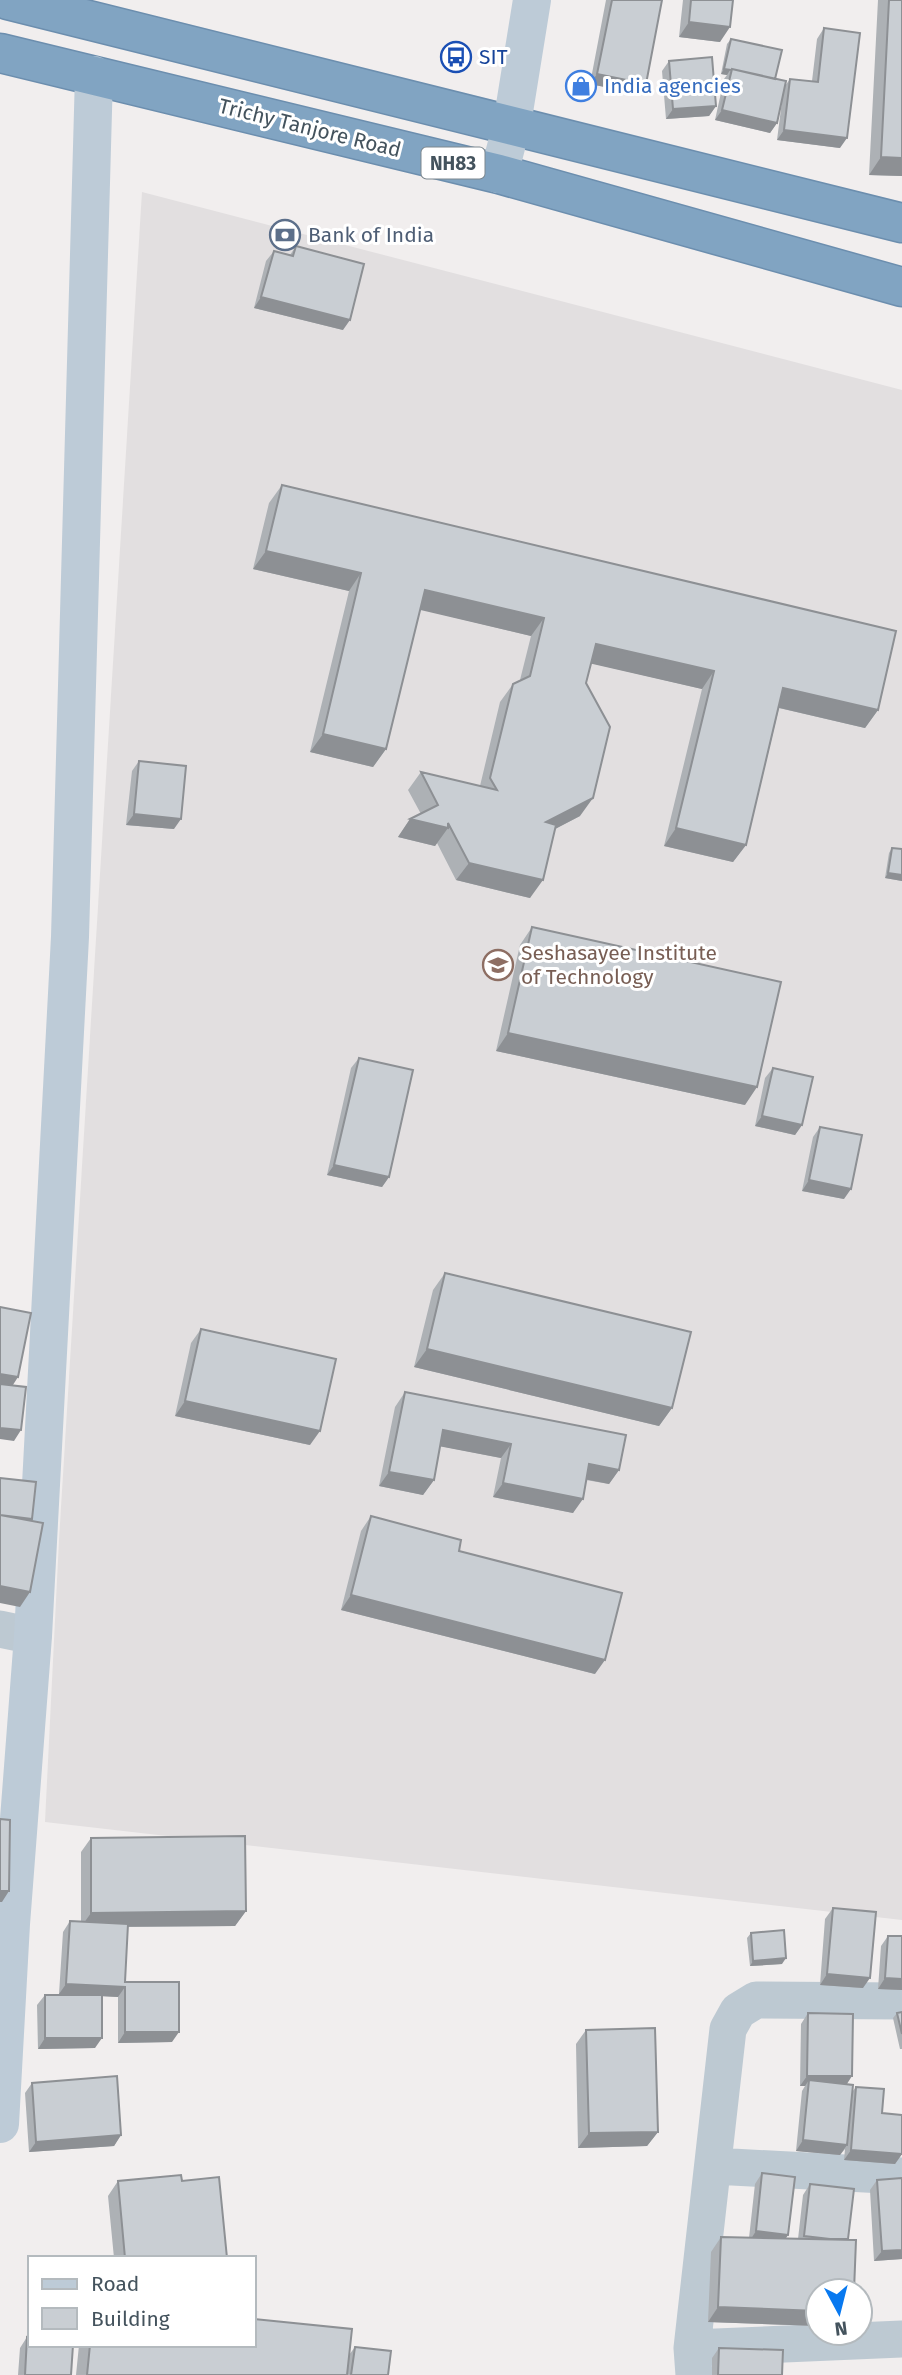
<svg xmlns="http://www.w3.org/2000/svg" width="902" height="2375" viewBox="0 0 902 2375" font-family="'Fira Sans',sans-serif">
  <style>
    .education { fill: #e2dfe0 }
    .lines { fill: none; stroke-linecap: round; stroke-linejoin: round }
    .highway-casing { stroke: #6c8eae; stroke-width: 41 }
    .street { stroke: #bdc9d2; stroke-width: 37 }
    .secondary { stroke: #bdcbd7; stroke-width: 38 }
    .highway { stroke: #81a4c2; stroke-width: 38 }
    .wall { fill: #adb1b5 }
    .shaded-wall { fill: #8d9094 }
    .building { fill: #c9ced3; stroke: #8d9094; stroke-width: 2 }
    .labels { text-anchor: middle; dominant-baseline: central; stroke-width: 6; stroke-linejoin: round; paint-order: stroke }
    .shield { fill: #fff; stroke: #7c878e; stroke-width: 2 }
    .shield-label { font-size: 19px; font-weight: bold; fill: #44535d }
    .transit-label { font-size: 21px; fill: #164399; stroke: #fff; text-anchor: start }
    .shop-label { font-size: 21px; fill: #366cbe; stroke: #fff; text-anchor: start }
    .street-label { font-size: 21px; fill: #44535d; stroke: #fff }
    .service-label { font-size: 21px; fill: #4e5e75; stroke: #fff; text-anchor: start }
    .education-label { font-size: 21px; fill: #785e54; stroke: #fff; text-anchor: start }
  </style>
  <rect width="100%" height="100%" fill="#f1eeee"/>
  <path class="education" d="M142,192l760,198v1530l-857,-98 14,-282z"/>
  <g class="lines">
    <g class="highway-casing">
      <path id="highway" d="M8,0l894,223
        M0,53l499,121 403,113"/>
    </g>
    <path class="street" d="M0,1629l33,7
      M714,2166l188,10
      M692,2348l210,-9
      M694,2375l-2,-27 36,-319 10,-18 18,-11 146,1"/>
    <path class="secondary" d="M499,174l13,-50 20,-124
      M0,2124l11,-200 22,-288 37,-699 24,-862"/>
    <use href="#highway" class="highway"/>
  </g>
  <path class="wall" d="M606,0h56l-16,84 -7,10 -49,-10z
    M683,0h50l-13,42 -41,-5z
    M878,0h24v176l-33,-1z
    M824,28l16,120 -63,-8 5,-39 -5,22 -7,10 -55,-13 9,-41 3,-4 -6,-1 6,-30 4,-5 54,47 5,-7 22,2 5,-42z
    M669,61l47,45 -7,10 -43,3 -4,-48z
    M296,246l47,84 -89,-22 12,-47 8,-10 16,4z
    M282,485l596,225 -13,18 -86,-20 -33,137 -13,17 -69,-16 38,-157 -111,-26 -5,20 -6,133 -25,13 -25,69 -74,-18 -19,-37 -2,3 -37,-9 12,-18 11,-5 -13,-24 13,-18 59,14 20,-84 13,-18 7,-4 11,-44 -111,-27 -34,140 -13,18 -63,-15 39,-161 -96,-22 16,-66z
    M139,761l35,68 -48,-4 6,-54z
    M892,848l10,1v32l-17,-3 4,-25z
    M532,927l213,178 -249,-54 24,-106z
    M359,1058l30,119 -7,10 -55,-12 24,-107z
    M773,1068l29,57 -7,10 -40,-9 10,-48z
    M820,1127l24,72 -42,-8 11,-54z
    M445,1273l227,135 -13,18 -245,-59 19,-77z
    M201,1329l109,116 -135,-29 16,-73z
    M405,1392l214,78 -10,14 -23,-4 -13,33 -80,-16 8,-39 -61,-12 -6,34 -11,15 -44,-9 16,-79z
    M371,1516l88,35 136,123 -254,-64 20,-79z
    M91,1838l155,73 -11,15 -107,1 -3,55 47,60 -54,1v-46l-16,-1 -7,52 -57,1 -1,-44 8,-10h27l-13,-1 4,-62 7,-11 11,1v-70z
    M833,1908l30,80 -43,-3 5,-66z
    M751,1933l31,31 -32,2 -3,-28z
    M888,1936l14,54 -24,-1 3,-43z
    M902,2012v37h-2l-7,-31 4,-5z
    M808,2013l39,71 5,8 4,-5 26,26 20,41 -7,10 -51,-4 1,-11 -5,6 -44,-4 6,-60 3,-5h-5l1,-62z
    M586,2030l72,102 -11,14 -69,2 -2,-104z
    M32,2083l89,52 -7,11 -85,6 -4,-59z
    M762,2173l26,62 -2,3 12,1 5,-44 7,-11 8,107v35l-110,-4 3,-70 10,-15 28,1 6,-54z
    M877,2180l25,79 -28,2 -4,-71z
    M118,2181h64l45,77h-113l-6,-62z
    M27,2337l44,38h-53l2,-27z
    M79,2345h175l95,10 6,-8 33,28h-312z
    M719,2348l63,27h-70v-17z"/>
  <path class="shaded-wall" d="M689,22l41,5 -10,15 -41,-5z
    M724,69l6,1 -3,5 -6,-1z
    M597,74l49,10 -7,10 -49,-10z
    M716,106l-7,10 -43,3 7,-10z
    M722,110l55,13 -7,10 -55,-13z
    M784,130l63,8 -7,10 -63,-8z
    M881,157l21,1v18l-33,-1z
    M261,297l89,23 -7,10 -89,-22z
    M266,551l95,22 -12,18 -96,-22z
    M425,590l119,28 -13,18 -119,-28z
    M596,644l118,27 -12,18 -118,-27z
    M783,688l95,22 -13,18 -94,-22z
    M323,734l63,15 -13,18 -63,-15z
    M593,798l-13,18 -46,24 12,-18z
    M134,814l47,5 -7,10 -48,-4z
    M410,819l38,9 -13,18 -37,-9z
    M676,828l70,17 -13,17 -69,-16z
    M469,863l74,17 -13,18 -74,-18z
    M888,873l14,2v6l-17,-3z
    M508,1033l249,54 -12,18 -249,-54z
    M762,1116l40,9 -7,10 -40,-9z
    M334,1165l55,12 -7,10 -55,-12z
    M809,1180l42,9 -7,10 -42,-8z
    M427,1349l245,59 -13,18 -245,-59z
    M0,1374l18,3 -7,11 -11,-2z
    M185,1401l135,30 -10,14 -135,-29z
    M0,1428l21,2 -7,11 -14,-2z
    M443,1430l68,14 -10,14 -68,-13z
    M589,1464l30,6 -10,14 -30,-6z
    M389,1472l45,8 -11,15 -44,-9z
    M503,1483l80,16 -10,14 -80,-16z
    M0,1586l30,6 -10,15 -20,-4z
    M351,1595l254,65 -10,14 -254,-64z
    M0,1891h9l-7,11h-2z
    M246,1911l-11,15 -154,1 10,-14z
    M786,1958l-4,6 -32,2 3,-5z
    M827,1974l43,4 -7,10 -43,-3z
    M885,1978l17,1v11l-24,-1z
    M66,1984l59,3 -7,10 -59,-3z
    M125,2032h54l-7,10 -54,1z
    M45,2038h57l-7,10 -57,1z
    M807,2076h45l-7,11 -36,-7 -4,6h-5z
    M658,2132l-11,14 -69,2 11,-15z
    M121,2135l-7,11 -85,6 7,-10z
    M803,2140l44,5 -7,10 -44,-4z
    M851,2150l51,4 -7,10 -51,-4z
    M756,2231l32,4 -7,10 -32,-3z
    M902,2250v9l-28,2 8,-10z
    M718,2307l100,4v15l-110,-4z"/>
  <path class="building" d="M612,0h50l-16,84 -49,-10z
    M691,0h42l-3,27 -41,-5z
    M889,0h13v158l-21,-1z
    M824,28l36,5 -13,105 -63,-8 6,-51 28,3z
    M731,39l51,11 -7,29 -43,-10 -1,1 -7,-1z
    M712,57l4,49 -43,3 -4,-48z
    M732,69l54,12 -9,42 -55,-13z
    M296,246l68,18 -14,56 -89,-23 13,-46 19,5z
    M282,485l614,146 -18,79 -95,-22 -37,157 -70,-17 38,-157 -118,-27 -10,39 24,44 -17,71 -47,24 10,3 -13,55 -74,-17 -21,-40v5l-38,-9 28,-14 -17,-33 76,18 -7,-12 23,-94 17,-8 14,-58 -119,-28 -39,159 -63,-15 38,-161 -95,-22z
    M139,761l47,5 -5,53 -47,-5z
    M892,848l10,1v26l-14,-2z
    M532,927l249,55 -24,105 -249,-54z
    M359,1058l54,12 -24,107 -55,-12z
    M773,1068l40,9 -11,48 -40,-9z
    M820,1127l42,8 -11,54 -42,-9z
    M445,1273l246,59 -19,76 -245,-59z
    M0,1307l31,6 -13,64 -18,-3z
    M201,1329l135,30 -16,72 -135,-30z
    M0,1384l26,3 -5,43 -21,-2z
    M405,1392l221,43 -7,35 -30,-6 -6,35 -80,-16 8,-39 -68,-14 -9,50 -45,-8z
    M0,1478l36,4 -4,37 -32,-4z
    M0,1515l43,8 -13,69 -30,-6z
    M371,1516l90,24 -2,11 163,42 -17,67 -254,-65z
    M0,1819l10,1 -1,71h-9z
    M245,1836l1,75 -155,2v-75z
    M833,1908l43,4 -6,66 -43,-4z
    M70,1921l58,3 -3,58h54v50h-54v-45l-59,-3z
    M784,1930l2,28 -33,3 -2,-28z
    M888,1936h14v43l-17,-1z
    M45,1995h57v43h-57z
    M902,2012v22l-5,-21z
    M808,2013l45,1 -1,62h-45z
    M655,2028l3,104 -69,1 -3,-103z
    M117,2076l4,59 -85,7 -4,-59z
    M809,2080l44,5 -6,60 -44,-5z
    M856,2087l28,2 -2,24 20,2v39l-51,-4z
    M762,2173l33,4 -7,58 -32,-4z
    M181,2175l1,6 37,-4 8,81h-102l-7,-77z
    M902,2178v72l-20,1 -5,-71z
    M810,2184l44,5 -6,50h-18l-26,-3z
    M721,2237l135,3 -2,51h-36v20l-100,-4z
    M254,2319l98,10 -5,46h-260l3,-30h164z
    M27,2337l3,1v7h43l-2,30h-46z
    M355,2347l36,4 -3,24h-37z
    M719,2348l64,2 -1,25h-64z"/>
  <defs>
    <g id="bus-ring" transform="scale(1.575)"><circle r="9.5" fill="#fff" stroke="#1a4fb4" stroke-width="1.5"/><path d="M-5-6H5V4H4V6H2V4H-2V6H-4V4H-5ZM-3.5-4V0h7V-4ZM-3.5 1.2v1.5H-2V1.2ZM2 1.2v1.5H3.5V1.2Z" fill="#1a4fb4"/></g>
    <g id="shop-ring" transform="scale(1.575)"><circle r="9.5" fill="#fff" stroke="#3f7fe0" stroke-width="1.5"/><path d="M-5-2.5h2.3a2.7 3.5 0 0 1 5.4 0H5L5.5 6h-11ZM-1.5-2.5h3a1.5 2.3 0 0 0-3 0Z" fill="#3f7fe0"/></g>
    <g id="bank-ring" transform="scale(1.575)"><circle r="9.5" fill="#fff" stroke="#5c6f8a" stroke-width="1.5"/><path d="M-6-4H6V4H-6ZM0-2.3a2.3 2.3 0 1 0 0 4.6a2.3 2.3 0 1 0 0-4.6Z" fill="#5c6f8a"/></g>
    <g id="university-ring" transform="scale(1.575)"><circle r="9.5" fill="#fff" stroke="#8d6e63" stroke-width="1.5"/><path d="M0-5L7-2L0 1L-7-2ZM-4 1L0 2.5L4 1V4Q0 6-4 4Z" fill="#8d6e63"/></g>
  </defs>
  <g fill-rule="evenodd">
    <use href="#bus-ring" x="456" y="57"/>
    <use href="#shop-ring" x="581" y="86"/>
    <use href="#bank-ring" x="285" y="235"/>
    <use href="#university-ring" x="498" y="965"/>
  </g>
  <g class="labels">
    <rect class="shield" x="421.5" y="147.5" width="63" height="31" rx="5"/>
    <g class="shield-label">
      <text x="453" y="163">NH83</text>
    </g>
    <g class="transit-label">
      <text x="479" y="57">SIT</text>
    </g>
    <g class="shop-label">
      <text x="604" y="86">India agencies</text>
    </g>
    <g class="street-label">
      <text transform="translate(310 128) rotate(14)">Trichy Tanjore Road</text>
    </g>
    <g class="service-label">
      <text x="308" y="235">Bank of India</text>
    </g>
    <g class="education-label">
      <text x="521" y="953">Seshasayee Institute<tspan x="521" dy="24">of Technology</tspan></text>
    </g>
  </g>
  <rect x="28" y="2256" width="228" height="91" fill="#ffffff" stroke="#b4babe" stroke-width="2"/>
  <rect x="42" y="2279" width="35" height="10" fill="#bdcbd7" stroke="#b4babe" stroke-width="2"/>
  <text x="91" y="2291" font-size="21" fill="#44535d">Road</text>
  <rect x="42" y="2308" width="35" height="21" fill="#c9ced3" stroke="#b4babe" stroke-width="2"/>
  <text x="91" y="2326" font-size="21" fill="#44535d">Building</text>
  <g transform="translate(839 2312) rotate(173)"><circle r="33" fill="#ffffff" stroke="#b4babe" stroke-width="2"/>
  <path d="M0-5L12 26L0 18L-12 26Z" fill="#0879f0"/>
  <text y="-10" font-size="19" font-weight="bold" text-anchor="middle" fill="#44535d">N</text>
  </g>
</svg>
